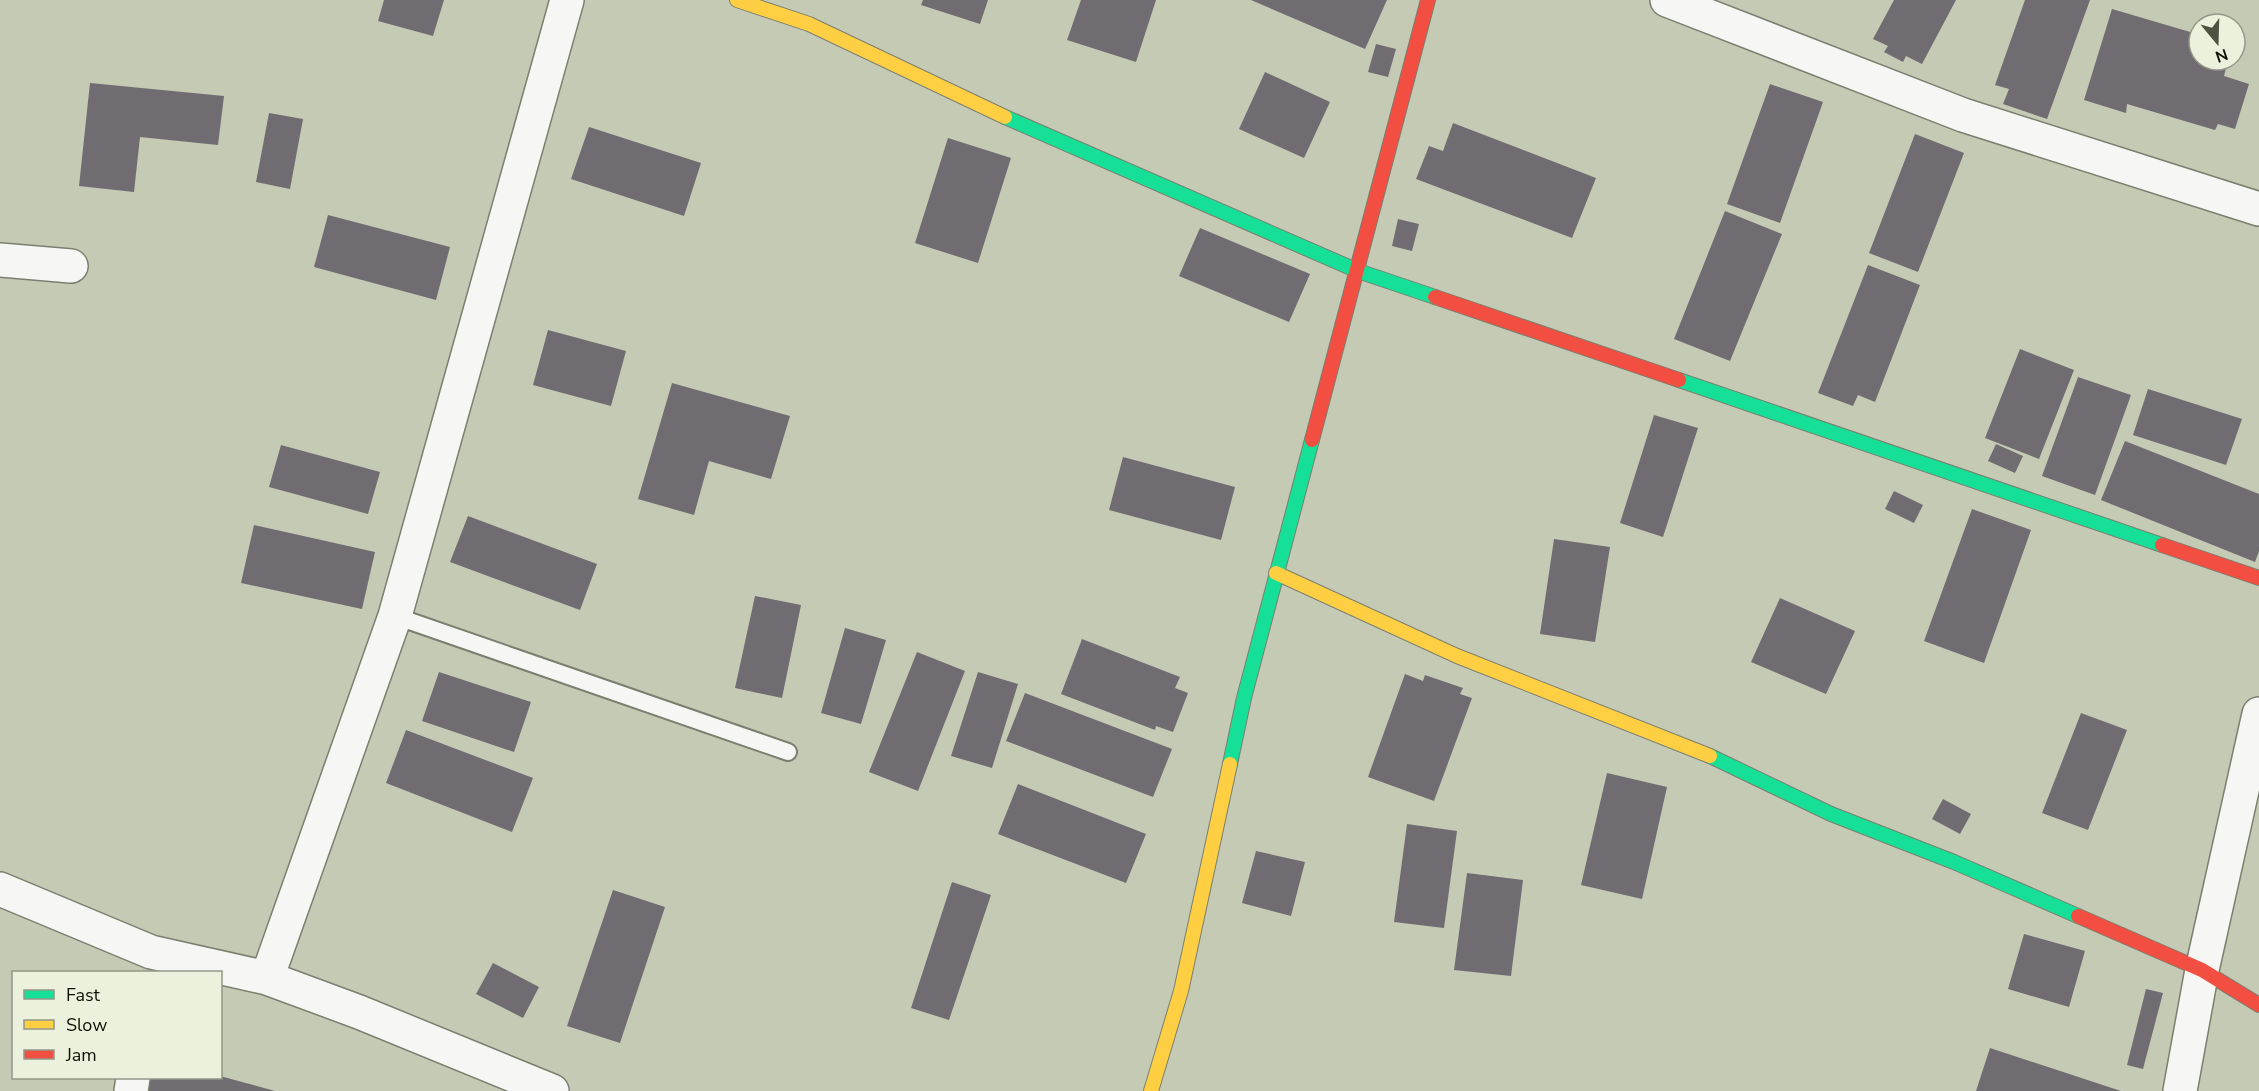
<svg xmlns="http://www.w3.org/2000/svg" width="2259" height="1091" viewBox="0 0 2259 1091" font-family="'Nunito Sans',sans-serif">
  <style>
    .building { fill: #716c71 }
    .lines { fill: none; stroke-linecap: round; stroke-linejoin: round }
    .lane-casing { stroke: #7b7f6f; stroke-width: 20 }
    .street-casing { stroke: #7b7f6f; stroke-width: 36 }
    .fast-casing { stroke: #7b7f6f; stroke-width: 16 }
    .slow-casing { stroke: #7b7f6f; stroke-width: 16 }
    .jam-casing { stroke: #7b7f6f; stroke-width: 16 }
    .lane { stroke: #f6f7f4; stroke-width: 16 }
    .street { stroke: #f6f7f4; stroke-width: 33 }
    .fast { stroke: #16e098; stroke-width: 14 }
    .slow { stroke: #ffcf43; stroke-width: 14 }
    .jam { stroke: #f24e42; stroke-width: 14 }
  </style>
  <rect width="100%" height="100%" fill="#c5cab5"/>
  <path class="building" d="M384,0h60l-11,36 -55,-15z
    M923,0h65l-8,24 -59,-19z
    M1081,0h75l-20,62 -69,-22z
    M1251,0h136l-22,49z
    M1894,0h62l-34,64 -16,-8 -3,6 -19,-10 4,-6 -15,-7z
    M2025,0h65l-43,119 -44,-15 6,-15 -14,-4z
    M2112,9l85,25 -2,6 4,2v18h29l-4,16 25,8 -14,45 -17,-5 -3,6 -88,-26 -1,9 -42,-13z
    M1376,44l20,5 -8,28 -20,-5z
    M1265,72l65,30 -26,56 -65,-29z
    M90,83l134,13 -6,49 -78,-8 -6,55 -55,-6z
    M1770,84l53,18 -43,121 -53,-19z
    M269,113l34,6 -13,70 -34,-7z
    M1453,123l143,55 -24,60 -156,-59 13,-33 14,5z
    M589,127l112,36 -17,53 -113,-37z
    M1915,134l49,19 -46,119 -49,-19z
    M948,138l63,20 -33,105 -63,-20z
    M1725,211l57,23 -52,127 -56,-22z
    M328,215l122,32 -14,53 -122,-33z
    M1398,219l21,5 -7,27 -20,-5z
    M1200,228l110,46 -21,48 -110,-46z
    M1868,265l52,20 -45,117 -17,-7 -5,11 -35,-13z
    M548,330l78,21 -15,55 -78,-21z
    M2020,349l54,21 -35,89 -54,-21z
    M2078,377l53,18 -36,100 -53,-19z
    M672,383l118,33 -19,63 -62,-18 -15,54 -56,-16z
    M2148,389l94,30 -16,46 -93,-30z
    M1654,415l44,13 -35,109 -43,-14z
    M2125,441l134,53v57l-4,11 -154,-62z
    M1996,444l27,12 -8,17 -27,-12z
    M281,445l99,27 -12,42 -99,-27z
    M1123,457l112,30 -14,53 -112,-30z
    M1894,491l29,14 -9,18 -29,-14z
    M1972,509l59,21 -47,133 -60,-22z
    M468,516l129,48 -17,46 -130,-48z
    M254,525l121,27 -13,57 -121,-26z
    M1554,539l56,8 -15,95 -55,-8z
    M755,596l46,9 -19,93 -47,-10z
    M1780,598l75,33 -29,63 -75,-32z
    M845,628l41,12 -25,84 -40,-11z
    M1082,639l98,38 -5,11 13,5 -15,39 -17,-6 -1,4 -94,-36z
    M917,652l48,19 -47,120 -49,-19z
    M439,672l92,30 -17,50 -92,-31z
    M978,672l40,12 -26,84 -41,-12z
    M1405,674l18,7 2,-6 38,13 -3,6 12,4 -38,103 -66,-24z
    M1025,693l147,56 -19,48 -147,-56z
    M2081,713l46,17 -39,100 -46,-17z
    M406,730l127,48 -21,54 -126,-49z
    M1607,773l60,14 -25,112 -61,-14z
    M1018,784l128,50 -20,49 -128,-49z
    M1943,799l28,15 -11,20 -28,-15z
    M1407,824l50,7 -13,97 -50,-6z
    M1256,851l49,11 -14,54 -49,-13z
    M1467,873l56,7 -12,96 -57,-6z
    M952,882l39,13 -42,125 -38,-12z
    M613,890l52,17 -45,136 -53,-17z
    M2024,934l61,17 -16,56 -61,-18z
    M493,963l46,24 -16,31 -47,-24z
    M2146,989l17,4 -20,76 -16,-4z
    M1990,1048l131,43h-145z
    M220,1076l55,15h-138l3,-13 10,2v-2z"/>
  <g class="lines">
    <g class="lane-casing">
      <path id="lane" d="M395,616l393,136"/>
    </g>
    <g class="street-casing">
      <path id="street" d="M1667,0l296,115 296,94
        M0,260l71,6
        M0,889l151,63 116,26 92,34 193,79
        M267,978l128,-362 172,-616
        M131,1091l2,-13
        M2180,1091l22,-121 57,-256"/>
    </g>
    <g class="fast-casing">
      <path id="fast" d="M1005,117l353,154 77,26
        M1679,380l483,165
        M1710,756l121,58 123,48 124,54
        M1230,764l14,-66 68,-258"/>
    </g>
    <g class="slow-casing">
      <path id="slow" d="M737,0l72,24 196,93
        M1276,573l181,83 253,100
        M1151,1091l30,-100 49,-227"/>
    </g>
    <g class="jam-casing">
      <path id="jam" d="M1435,297l244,83
        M1312,440l116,-440
        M2162,545l97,33
        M2078,916l124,54 57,35"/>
    </g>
    <use href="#lane" class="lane"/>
    <use href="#street" class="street"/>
    <use href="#fast" class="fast"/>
    <use href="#slow" class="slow"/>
    <use href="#jam" class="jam"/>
  </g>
  <rect x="12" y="971" width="210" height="108" fill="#ecf1dd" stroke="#939786" stroke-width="1.5"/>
  <rect x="24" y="990" width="30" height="9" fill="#16e098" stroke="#939786" stroke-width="1.5"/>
  <text x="66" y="1001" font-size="18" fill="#0e1104">Fast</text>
  <rect x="24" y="1020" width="30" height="9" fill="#ffcf43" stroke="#939786" stroke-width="1.5"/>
  <text x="66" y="1031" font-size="18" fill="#0e1104">Slow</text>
  <rect x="24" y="1050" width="30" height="9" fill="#f24e42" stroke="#939786" stroke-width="1.5"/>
  <text x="66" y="1061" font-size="18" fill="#0e1104">Jam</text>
  <g transform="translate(2217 42) rotate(161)"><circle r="28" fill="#ecf1dd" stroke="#939786" stroke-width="1.5"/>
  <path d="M0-4.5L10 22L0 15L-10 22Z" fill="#4e5242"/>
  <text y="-9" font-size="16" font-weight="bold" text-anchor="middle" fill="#0e1104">N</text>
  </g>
</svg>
